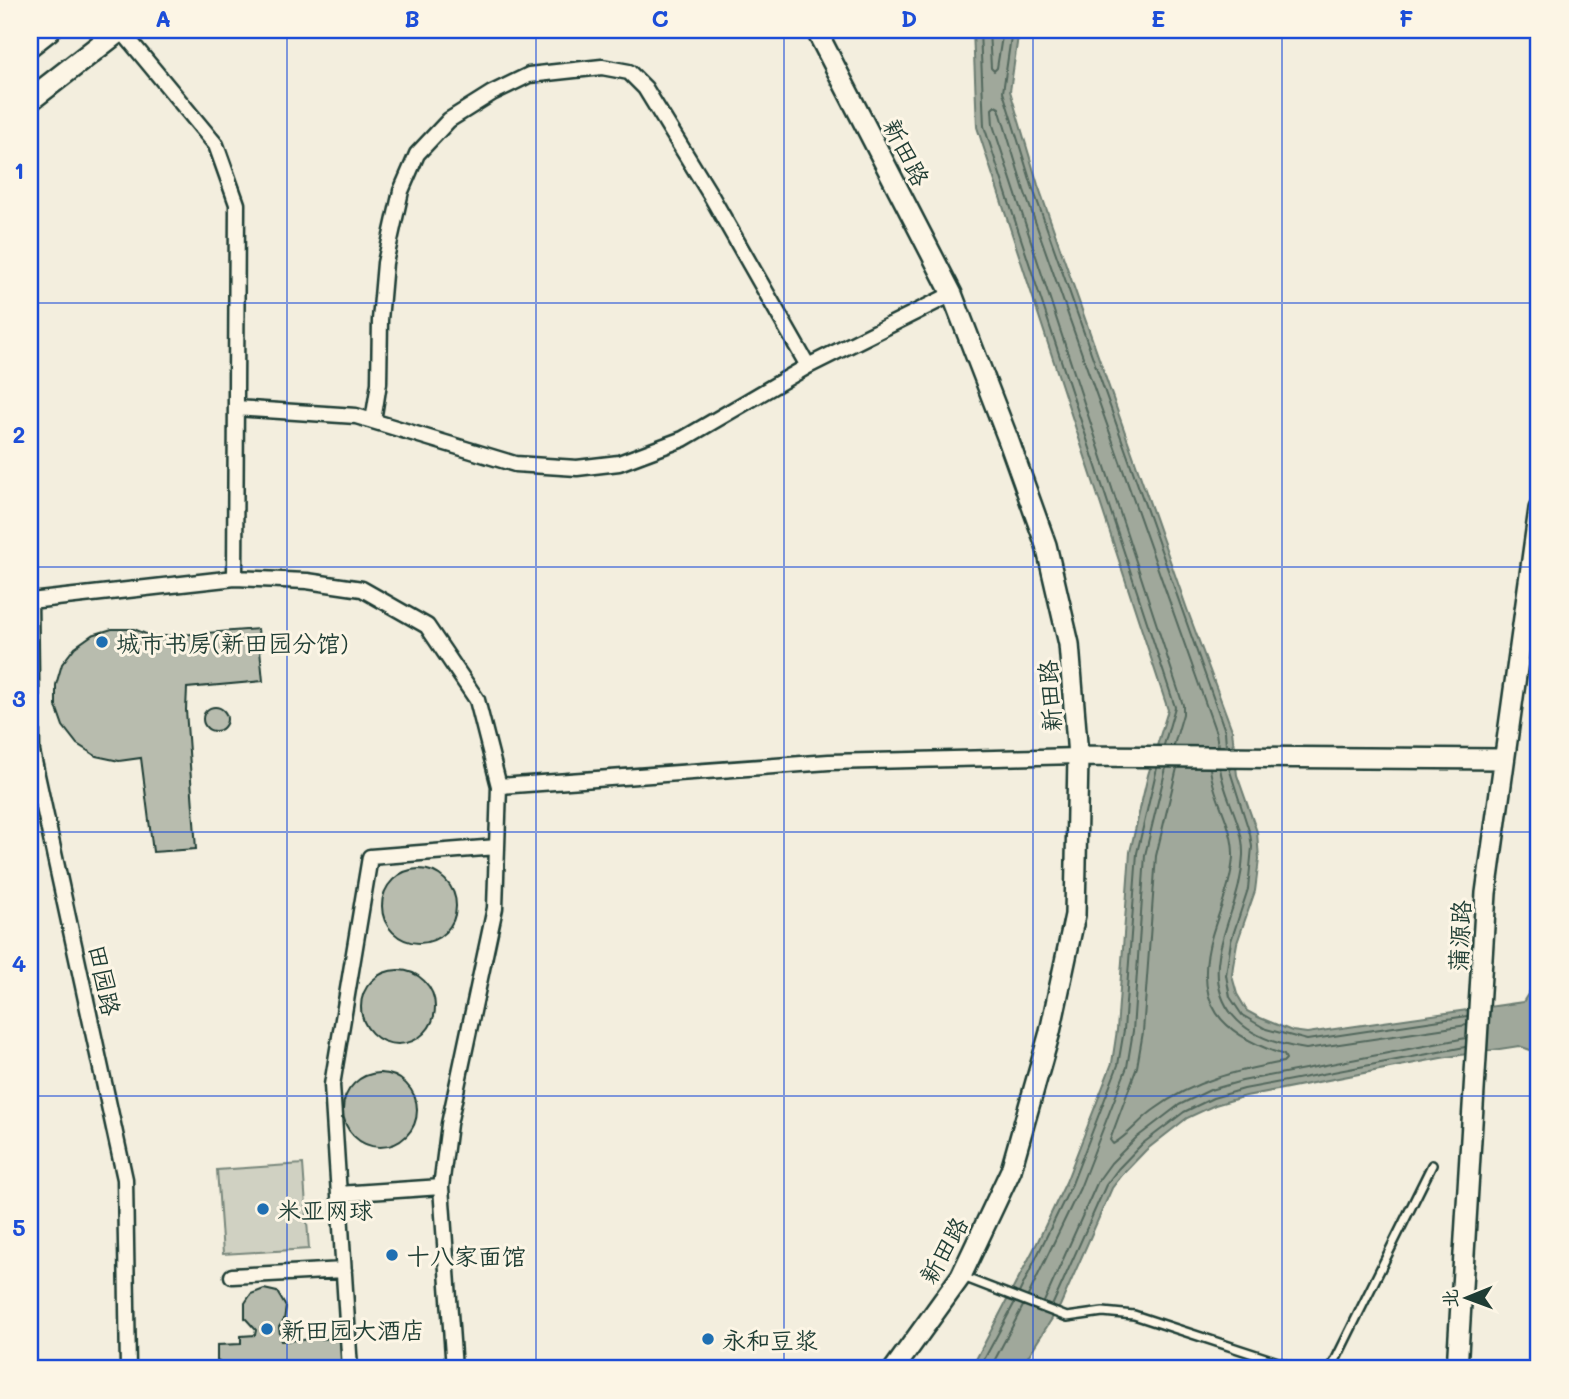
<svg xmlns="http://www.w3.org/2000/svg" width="1569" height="1399" viewBox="0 0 1569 1399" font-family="Mali,'LXGW WenKai TC',sans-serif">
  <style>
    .green { fill: #d0d1c2; stroke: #78877b; stroke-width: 2 }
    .water { fill: #a0a89b; stroke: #6c7d72; stroke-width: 2 }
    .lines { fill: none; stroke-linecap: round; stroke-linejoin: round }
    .shore { stroke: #53685d; stroke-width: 2 }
    .building { fill: #b8bcae; stroke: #1f3d34; stroke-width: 2 }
    .lane-casing { stroke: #1f3d34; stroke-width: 12 }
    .street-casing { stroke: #1f3d34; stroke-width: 19 }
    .secondary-casing { stroke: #1f3d34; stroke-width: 24 }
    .primary-casing { stroke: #1f3d34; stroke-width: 26 }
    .lane { stroke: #fcf5e5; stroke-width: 7 }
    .street { stroke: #fcf5e5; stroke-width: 14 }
    .secondary { stroke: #fcf5e5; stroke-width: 19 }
    .primary { stroke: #fcf5e5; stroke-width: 21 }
    .grid { fill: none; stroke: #1d4ed8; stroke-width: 2; stroke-opacity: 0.55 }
    .poi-dot { fill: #1f6fb2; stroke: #fcf5e5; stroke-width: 2.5 }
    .labels { text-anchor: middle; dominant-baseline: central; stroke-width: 6; stroke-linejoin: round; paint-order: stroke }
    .street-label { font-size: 24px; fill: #1f3d34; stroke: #fcf5e5 }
    .poi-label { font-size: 24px; fill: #1f3d34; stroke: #fcf5e5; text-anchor: start }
    .neatline { fill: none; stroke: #1d4ed8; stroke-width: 2.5 }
    .grid-label { font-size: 23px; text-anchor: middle; font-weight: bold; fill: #1d4ed8 }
  </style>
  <rect width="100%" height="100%" fill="#f3eede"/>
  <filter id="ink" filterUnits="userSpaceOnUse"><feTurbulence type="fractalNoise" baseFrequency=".0143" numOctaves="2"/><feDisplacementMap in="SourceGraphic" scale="14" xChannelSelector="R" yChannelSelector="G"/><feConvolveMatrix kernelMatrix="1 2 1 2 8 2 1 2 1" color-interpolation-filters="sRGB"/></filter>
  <g filter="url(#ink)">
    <path class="green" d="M303,1164l6,85 -86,5 -6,-84z"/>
    <path class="water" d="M973,30h46l-9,61 28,94 149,424 45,121 5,45 20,57 2,27 -4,32 -18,52 -4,23 -1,10 5,18 10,17 11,6 34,14 15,2 216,-31 10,-16 3,-20 3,-4v91l-20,-7 -78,12 -195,38 -31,9 -28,13 -41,32 -23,24 -11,14 -52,118 -40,63h-49l67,-128 28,-59 46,-119 5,-33 13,-178 18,-77 20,-65 -191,-583z"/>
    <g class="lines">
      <path class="shore" d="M980,30l4,96 191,581 -11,38
        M989,30l2,38 3,3 3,-3 6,-38
        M1012,30l-9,62 29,94 193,545 1,15
        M1174,745l9,-31v-9l-190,-580 -1,-16 3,-3 4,2 25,82 192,543 2,13
        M1177,768l-21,88 -13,176 -6,35 -27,73 3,4c15,-8 27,-25 42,-35 39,-29 82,-38 128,-47l3,-3 -2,-4c-63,-21 -92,-50 -72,-120 8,-27 19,-50 21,-78 1,-32 -20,-58 -23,-89
        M1220,768c4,30 24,56 23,87 -1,32 -12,54 -20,83 -20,68 19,102 83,111l161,-24
        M1229,768l21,66 2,13 -4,42 -17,52 -5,34 4,22 12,18 24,14 41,11 160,-24
        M1019,1293l53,-109 46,-119 6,-35 13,-177 20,-85
        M1028,1296l52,-108 47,-121 6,-36 12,-176 21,-87
        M1044,1302l54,-121 13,-18 25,-25 43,-33 31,-15 32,-9 224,-43
        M1052,1306l54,-121 12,-16 24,-25 42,-32 29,-14 31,-9 221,-42
        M979,1369l36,-67
        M990,1369l33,-63"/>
    </g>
    <path class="building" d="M112,629h22l19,8 105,-8 5,52 -76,7 -1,22 10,139 -43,3 -12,-94 -22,3 -23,-5 -19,-12 -14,-18 -7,-20v-21l6,-21 13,-17 17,-12z
      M203 719a12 12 0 1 1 24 0a12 12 0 1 1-24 0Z
      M382 906a37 37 0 1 1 74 0a37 37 0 1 1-74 0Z
      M361 1007a37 37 0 1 1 74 0a37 37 0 1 1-74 0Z
      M343 1110a37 37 0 1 1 74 0a37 37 0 1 1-74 0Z
      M264,1289l13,3 9,15 -2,13 -5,7 2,14 59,-3 2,31h-106l-19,-8v-16l24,-1v-8l14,-1 1,-5 -11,-12v-15l6,-9z"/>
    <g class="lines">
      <g class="lane-casing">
        <path id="lane" d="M963,1277l104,40 36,-5 31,3 165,54
          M1331,1369l101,-204"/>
      </g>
      <g class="street-casing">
        <path id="street" d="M121,30l95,115 21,59 -2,374
          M236,408l120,8 159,48 62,4 42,-5 64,-24 125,-73 144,-72
          M373,421l6,-38 1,-63 5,-57 16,-72 16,-37 32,-34 43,-27 37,-18 73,-8 27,5 16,16 65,106 98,172
          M30,601l205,-23 72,3 55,8 65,37 50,74 22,86 -4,122 -46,216 -8,63 13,182
          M30,601l2,151 93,427 3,190
          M499,786l330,-24 249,-6
          M339,1194l102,-7
          M232,1276l112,-6
          M350,1369l-18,-284 38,-228 127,-10"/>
      </g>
      <g class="secondary-casing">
        <path id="secondary" d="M816,30l136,264 56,145 38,106 23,99 9,112 -3,159 -25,117 -39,138 -50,106 -67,93
          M1078,756l425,3
          M1457,1369l29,-476 53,-384"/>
      </g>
      <g class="primary-casing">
        <path id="primary" d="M30,45l19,-15
          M30,100l90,-70"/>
      </g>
      <use href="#lane" class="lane"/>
      <use href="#street" class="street"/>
      <use href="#secondary" class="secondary"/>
      <use href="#primary" class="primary"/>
    </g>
  </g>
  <path class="grid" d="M287,30v1339M536,30v1339M784,30v1339M1033,30v1339M1282,30v1339M30,303h1509M30,567h1509M30,832h1509M30,1096h1509"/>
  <g class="poi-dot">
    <circle cx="102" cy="642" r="7"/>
    <circle cx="263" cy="1209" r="7"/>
    <circle cx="392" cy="1255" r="7"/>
    <circle cx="267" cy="1329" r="7"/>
    <circle cx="708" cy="1339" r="7"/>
  </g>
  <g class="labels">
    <g class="street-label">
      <text transform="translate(907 152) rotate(63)">新田路</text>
      <text transform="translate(1049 696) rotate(-94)">新田路</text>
      <text transform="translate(1459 936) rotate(-87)">蒲源路</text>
      <text transform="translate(105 980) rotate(78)">田园路</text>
      <text transform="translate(943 1250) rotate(-61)">新田路</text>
    </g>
    <g class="poi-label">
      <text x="116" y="642">城市书房(新田园分馆)</text>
      <text x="277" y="1209">米亚网球</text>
      <text x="406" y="1255">十八家面馆</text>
      <text x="281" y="1329">新田园大酒店</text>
      <text x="722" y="1339">永和豆浆</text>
    </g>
  </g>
  <rect width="1569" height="1399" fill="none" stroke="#fcf5e5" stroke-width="77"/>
  <g transform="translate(1467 1298) rotate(269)" stroke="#fcf5e5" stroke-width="5" paint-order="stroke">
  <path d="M0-5L12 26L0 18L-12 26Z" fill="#1f3d34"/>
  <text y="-10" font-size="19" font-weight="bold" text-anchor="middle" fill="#1f3d34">北</text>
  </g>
  <rect x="38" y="38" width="1492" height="1322" class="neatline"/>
  <g class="grid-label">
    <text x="163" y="27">A</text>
    <text x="412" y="27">B</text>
    <text x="660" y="27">C</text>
    <text x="909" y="27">D</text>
    <text x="1158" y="27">E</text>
    <text x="1406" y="27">F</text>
    <text x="19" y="179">1</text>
    <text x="19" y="443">2</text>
    <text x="19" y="707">3</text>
    <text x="19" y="972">4</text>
    <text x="19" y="1236">5</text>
  </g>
</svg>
